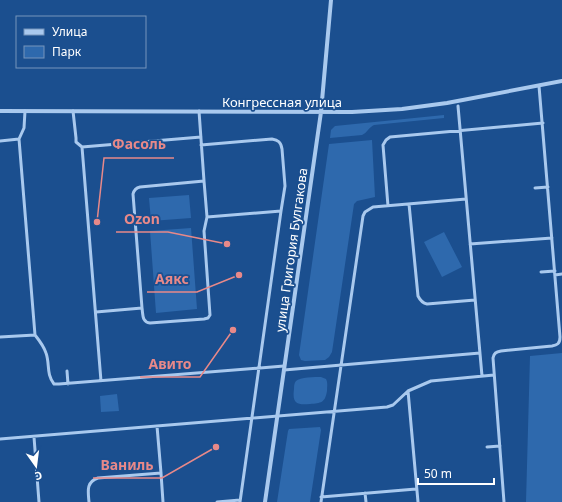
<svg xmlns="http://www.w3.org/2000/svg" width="562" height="502" viewBox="0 0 562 502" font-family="'Noto Sans',sans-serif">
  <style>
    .green { fill: #2e69ad }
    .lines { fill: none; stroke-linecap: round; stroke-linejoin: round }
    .lane { stroke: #a9c9ee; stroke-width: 3 }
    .street { stroke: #a9c9ee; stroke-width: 4 }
    .labels { text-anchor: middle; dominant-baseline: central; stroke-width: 3.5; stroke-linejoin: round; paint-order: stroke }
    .street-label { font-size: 13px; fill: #fff; stroke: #1b4f8f }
    .leader { fill: none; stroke: #e88989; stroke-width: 1.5 }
    .callout-dot { fill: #e88989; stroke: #1b4f8f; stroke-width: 1.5 }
    .callout-label { font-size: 14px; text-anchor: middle; font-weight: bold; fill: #e88989; stroke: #1b4f8f; stroke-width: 3.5; stroke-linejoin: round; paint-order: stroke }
  </style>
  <rect width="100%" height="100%" fill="#1b4f8f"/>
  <path class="green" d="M444,115v3l-70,7c-5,2 -7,8 -12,10l-32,3 1,-8 4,-4z
    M372,140l3,57 -18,4 -3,3 -22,148 -3,5 -4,3 -20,1 -4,-1 -2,-5 30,-211z
    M189,195l2,23 -40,3 -2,-23z
    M191,228l6,81 -41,4 -6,-82z
    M444,232l18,35 -20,10 -18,-35z
    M562,353v149h-36l4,-146z
    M321,377l5,2c2,4 1,7 1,12 -2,12 -6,12 -17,13 -13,1 -18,0 -16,-15 0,-2 0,-6 2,-8 4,-4 19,-4 25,-4z
    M117,394l2,17 -18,1 -1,-16z
    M320,427l1,3 -11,72h-33l11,-71 1,-2z"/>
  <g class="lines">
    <path class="lane" d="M458,106l24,270
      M73,111l3,27v4l6,5 19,234
      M199,111l5,70
      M0,141l19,-2 5,-11 1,-17
      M201,145l71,-6c6,1 9,3 10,10l3,37 -4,25 -74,6
      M82,147l119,-10
      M535,188l13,-1
      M409,204l9,92c2,4 4,7 9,8l48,-4
      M388,206l-5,-61 3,-5 4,-3 153,-14
      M470,244l82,-6
      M541,272l14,-1
      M555,275l7,-1
      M96,312l46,-4 -9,-114c1,-4 3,-6 7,-7l64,-6 3,36 -3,14 6,84 -2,3 -4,1 -54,4c-8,-1 -7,-8 -8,-15
      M35,335c4,5 9,12 11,18 4,11 0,21 8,31h5l225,-18
      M0,337l35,-2 -16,-196
      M284,370l196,-17
      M67,371l1,13
      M408,391l10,111
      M157,426l4,47
      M34,437l5,65
      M0,439l387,-32 6,-2 15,-14 23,-10 63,-6
      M487,447l13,-1
      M365,493l1,9
      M321,497l95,-8
      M89,502c-1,-11 -3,-20 9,-24l63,-5 2,29
      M217,502l23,-2
      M240,502l41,-291
      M321,502l42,-286 2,-4 8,-5 93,-8
      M504,502l-11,-144c1,-5 3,-6 8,-7l51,-5c5,-1 8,-2 8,-9l-21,-251"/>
    <path class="street" d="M0,111l352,1 50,-3 45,-6 115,-22
      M265,502l56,-390 10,-112"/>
  </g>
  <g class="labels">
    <g class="street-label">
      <text x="282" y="102">Конгрессная улица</text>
      <text transform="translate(291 250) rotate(-82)">улица Григория Булгакова</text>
    </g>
  </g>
  <path class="leader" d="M97 222L104 158H174M227 244L168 232H116M239 275L197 292H147M233 330L200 377H140M216 447L162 478H93"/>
  <g class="callout-dot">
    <circle cx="97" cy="222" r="4"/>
    <circle cx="227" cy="244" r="4"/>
    <circle cx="239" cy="275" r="4"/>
    <circle cx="233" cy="330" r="4"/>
    <circle cx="216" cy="447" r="4"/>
  </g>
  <g class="callout-label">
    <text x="139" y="149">Фасоль</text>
    <text x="142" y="224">Ozon</text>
    <text x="172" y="284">Аякс</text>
    <text x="170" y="369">Авито</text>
    <text x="127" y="470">Ваниль</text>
  </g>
  <rect x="16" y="16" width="130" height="52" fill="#1b4f8f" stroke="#7695bc"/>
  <rect x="24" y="29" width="20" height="6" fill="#a9c9ee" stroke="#7695bc"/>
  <text x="52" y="36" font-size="12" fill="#ffffff">Улица</text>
  <rect x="24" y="46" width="20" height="12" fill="#2e69ad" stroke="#7695bc"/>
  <text x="52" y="56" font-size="12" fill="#ffffff">Парк</text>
  <g transform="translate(36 466) rotate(166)" stroke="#1b4f8f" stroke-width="3" paint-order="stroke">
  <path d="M0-3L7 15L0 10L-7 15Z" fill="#ffffff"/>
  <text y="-6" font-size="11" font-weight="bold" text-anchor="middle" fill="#ffffff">С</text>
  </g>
  <path d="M418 478v6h76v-6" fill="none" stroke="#ffffff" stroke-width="2"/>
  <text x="424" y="478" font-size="12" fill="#ffffff" stroke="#1b4f8f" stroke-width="3" paint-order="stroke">50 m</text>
</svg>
